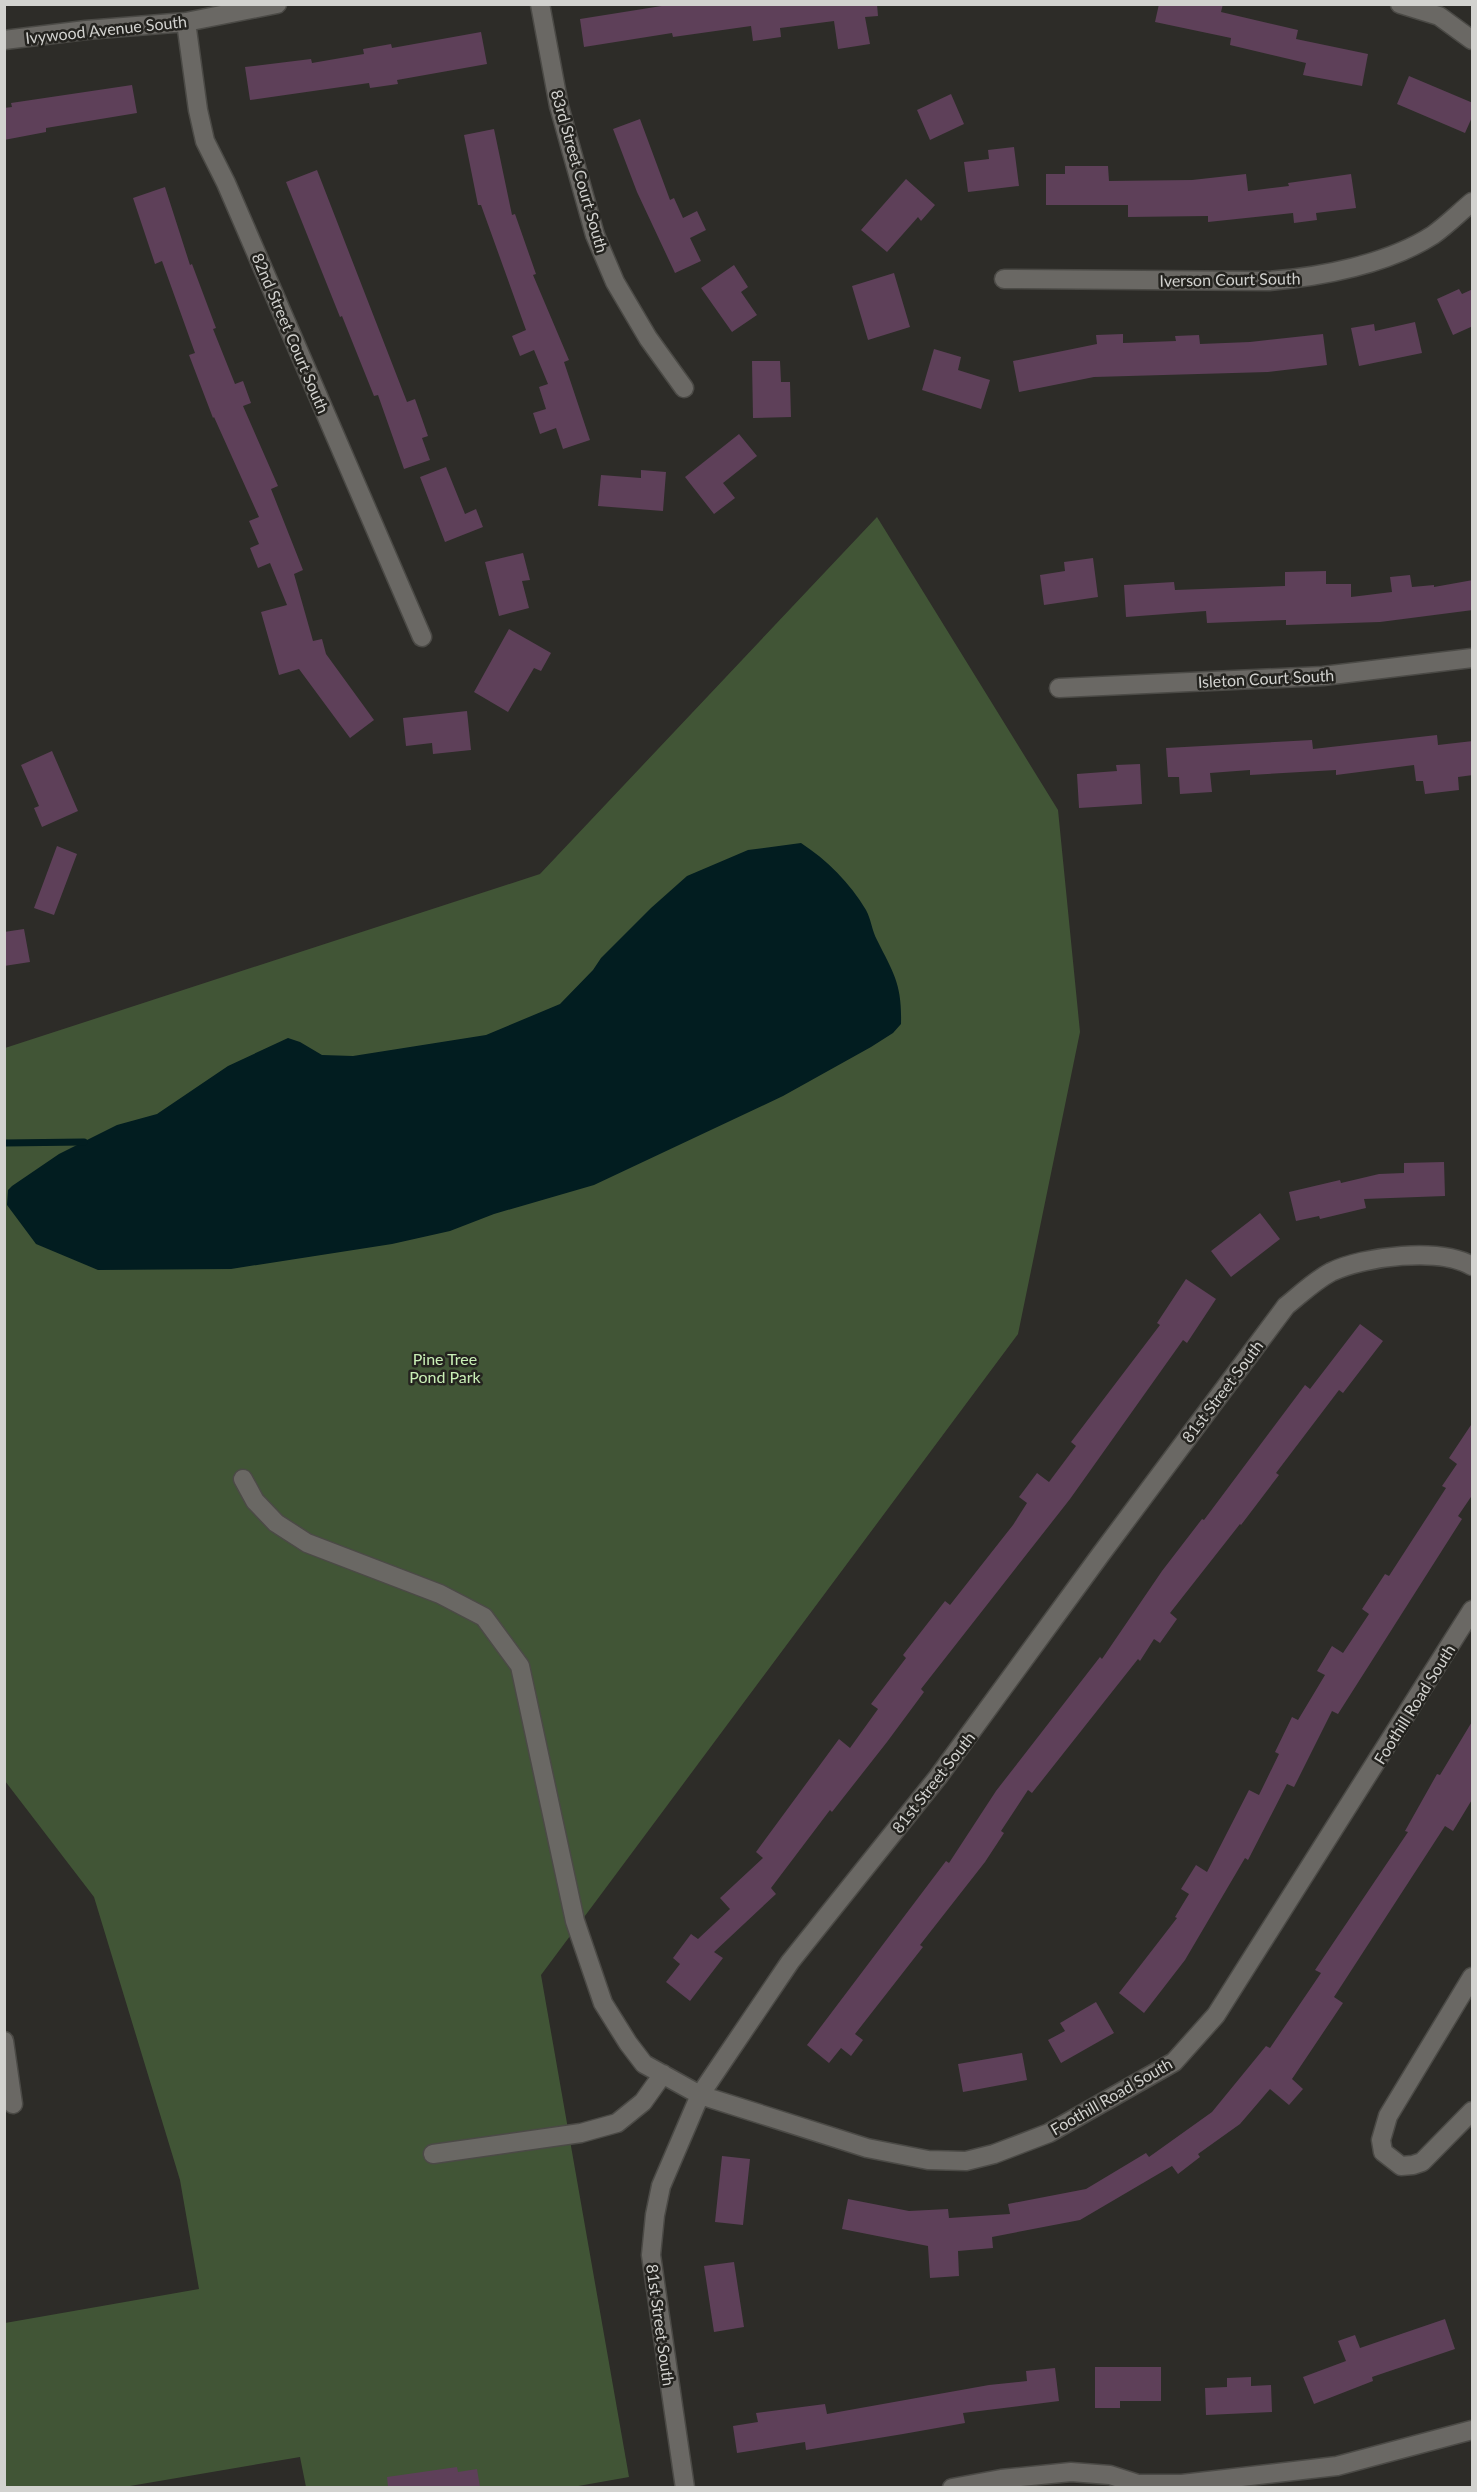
<svg xmlns="http://www.w3.org/2000/svg" width="1477" height="2492" viewBox="0 0 1477 2492" font-family="Lato,sans-serif">
  <style>
    .green { fill: #415536 }
    .water { fill: #021d20 }
    .lines { fill: none; stroke-linecap: round; stroke-linejoin: round }
    .stream { stroke: #021d20; stroke-width: 7 }
    .building { fill: #5e4059 }
    .minor-casing { stroke: #4b4a46; stroke-width: 21 }
    .minor { stroke: #6a6864; stroke-width: 18 }
    .labels { text-anchor: middle; dominant-baseline: central; stroke-width: 5; stroke-linejoin: round; paint-order: stroke }
    .street-label { font-size: 16px; fill: #d2d2cf; stroke: #24231f }
    .park-label { font-size: 16px; fill: #c9efb6; stroke: #24231f }
  </style>
  <rect width="100%" height="100%" fill="#2d2c28"/>
  <path class="green" d="M877,517l181,293 22,222 -62,302 -477,641 88,502 -62,11 -261,-1 -6,-30 -176,30h-119v-164l194,-34 -19,-109 -86,-283 -89,-116v-733l535,-174z"/>
  <path class="water" d="M801,843c26,17 49,40 65,67 5,9 6,21 11,30 17,34 25,44 24,84l-8,9 -22,14 -88,49 -189,89 -100,29 -44,17 -58,13 -161,25 -133,1 -62,-26 -29,-39 1,-15 4,-4 47,-32 58,-29 40,-11 71,-48 60,-28 12,4 22,13 31,1 133,-21 74,-31 33,-34 8,-12 50,-50 36,-32 61,-26z"/>
  <g class="lines">
    <path class="stream" d="M4,1143l80,-1"/>
  </g>
  <path class="building" d="M674,4h203l1,12 -13,1 5,27 -32,5 -4,-28 -54,7 1,9 -28,4 -2,-15 -78,11 -1,-4 -88,14 -4,-28z
    M1159,4h64l-2,8 77,18 -2,9 72,15 -6,32 -59,-11 3,-12 -76,-18 1,-7 -76,-16z
    M481,32l6,32 -90,16 1,4 -28,4 -1,-5 -119,17 -5,-33 66,-8 1,4 52,-9 -1,-5 28,-5 1,4z
    M1409,76l64,27v12l-8,18 -68,-29z
    M132,85l5,28 -91,15v4l-42,8v-32l8,-1 -1,-4z
    M951,94l13,30 -34,16 -13,-30z
    M640,119l30,81 4,-2 9,20 14,-7 9,19 -16,8 11,23 -26,12 -38,-81 -24,-63z
    M494,129l18,86 3,-1 21,60 -3,1 36,85 -5,2 26,78 -27,9 -7,-21 -16,6 -7,-21 13,-4 -7,-22 9,-3 -14,-34 -14,6 -8,-20 14,-6 -45,-125h-3l-14,-70z
    M1014,147l5,39 -51,6 -4,-30 25,-3 -1,-9z
    M1065,166h43l1,15 83,-1 54,-6 2,17 41,-5 -1,-3 63,-9 5,34 -40,5 1,7 -23,3 -1,-10 -85,9v-6l-80,1v-12h-82v-31h19z
    M317,170l90,232 8,-3 13,37 -6,2 8,22 -26,9 -26,-74 -4,1 -32,-80 -2,1 -54,-135z
    M906,179l29,26 -14,16 -3,-4 -31,35 -26,-22z
    M165,187l25,78 2,-1 24,64 -3,1 22,55 8,-3 8,22 -8,3 35,80 -7,3 32,81 -9,4 19,67 9,-2 4,15 48,66 -24,18 -51,-69 -20,6 -18,-63 26,-7 -17,-42 -12,5 -8,-20 9,-4 -10,-23 10,-4 -45,-100 -1,1 -24,-63 6,-2 -33,-92 -7,3 -22,-66z
    M734,265l14,22 -7,5 16,23 -25,17 -31,-44z
    M894,273l16,54 -42,13 -16,-54z
    M1459,289l3,5 11,-5v37l-20,9 -16,-36z
    M1415,322l7,31 -63,13 -8,-38 23,-4 1,7z
    M1123,334v9l53,-2 -1,-5 24,-1 1,9 50,-2 73,-8 4,31 -59,7 -174,5 -75,15 -6,-31 84,-17 -1,-9z
    M934,349l27,8 -3,13 32,10 -9,29 -59,-19z
    M752,361h28l1,21h9l1,35 -38,1z
    M739,434l18,22 -34,27 12,15 -21,16 -29,-37z
    M446,467l19,47 11,-5 7,18 -38,15 -25,-65z
    M641,470l25,2 -3,39 -65,-5 3,-31 40,3z
    M523,553l7,27 -8,1 7,27 -30,8 -14,-54z
    M1093,558l5,39 -54,8 -4,-30 25,-4 -1,-9z
    M1326,571v13h25v13l41,-5 -2,-15 20,-2 2,12 22,-2v2l39,-7v30l-93,12 -94,3v-5l-79,3 -1,-12 -80,6 -2,-32 50,-3 1,8 110,-4v-14z
    M509,629l42,24 -10,18 -7,-3 -26,44 -34,-20z
    M467,711l4,39 -38,4 -1,-11 -26,3 -3,-28z
    M1437,735l1,10 35,-4v34l-15,2 1,13 -34,4 -2,-13h-7l-2,-16 -78,10v-5l-86,5v-5l-40,3 2,19 -32,2 -1,-17h-11l-2,-29 146,-8 1,9z
    M52,751l26,60 -36,16 -8,-19 5,-2 -18,-41z
    M1140,764l2,40 -63,4 -2,-34 40,-3 -1,-6z
    M57,846l20,8 -23,61 -20,-7z
    M24,929l6,33 -26,4v-34z
    M1444,1162l1,34 -81,3 2,9 -46,11 -1,-3 -23,5 -7,-29 51,-12 1,3 38,-9 25,-1v-10z
    M1260,1213l20,26 -49,38 -20,-26z
    M1186,1279l30,20 -29,44 -4,-3 -113,159 -149,190 3,3 -37,50 -55,70 -2,-2 -59,78 5,6 -62,58 9,6 -33,43 -24,-19 14,-18 -7,-6 18,-24 7,5 32,-30 -10,-11 43,-40 -7,-6 83,-113 11,9 28,-39 -7,-5 35,-46 -3,-3 42,-54 5,4 63,-80 14,-22 -8,-6 18,-24 12,9 27,-36 -5,-4 89,-117 -3,-2z
    M1360,1324l23,17 -40,52 -4,-3 -63,83 3,2 -38,50 -1,-1 -70,89 7,6 -17,24 -6,-4 -14,22 -2,-2 -106,134 -4,-3 -27,41 3,2 -19,29 -65,83 3,2 -68,87 8,6 -12,16 -10,-8 -12,15 -22,-18 139,-184 3,2 47,-72 104,-134 2,2 60,-88 40,-52 2,1 101,-135 5,4z
    M1473,1422v72l-15,22 4,3 -124,195 -6,-3 -38,76 -7,-3 -39,76 -3,-2 -60,102 -41,53 -25,-20 58,-75 -2,-1 14,-23 -8,-5 15,-24 11,7 42,-82 10,5 20,-41 -4,-2 17,-35 6,3 27,-45 -8,-4 15,-25 11,7 26,-39 -7,-5 23,-35 4,2 57,-88 -4,-2 15,-22 -8,-6z
    M1473,1720v78l-20,33 -8,-5 -111,171 9,6 -51,76 11,10 -14,16 -19,-16 -30,35 -42,30 2,3 -22,17 -6,-8 -92,54 -88,17 1,11 -35,3 1,25 -29,2 -2,-32 -86,-17 6,-30 61,12 39,-2 1,9 61,-4 -2,-10 78,-15 60,-36 3,4 63,-45 54,-66 4,2 51,-75 -6,-3 93,-138 -3,-1 32,-57 3,1z
    M1096,2002l18,31 -53,30 -13,-23 17,-9 -5,-8z
    M1022,2053l5,27 -64,12 -5,-28z
    M722,2156l28,3 -7,66 -28,-3z
    M734,2262l10,65 -30,5 -10,-66z
    M1445,2319l10,30 -83,28 1,4 -59,23 -11,-27 43,-16 -8,-20 17,-6 5,13z
    M1095,2367h66v34h-41v7h-25z
    M1055,2368l4,33 -96,12 2,10 -62,11 -97,16 -1,-8 -68,11 -4,-27 25,-4 -2,-9 69,-9 2,10 162,-29 38,-4 -1,-10z
    M1251,2377v9l20,-1 1,27 -66,3 -1,-27 22,-1v-9z
    M457,2467l1,5 19,-3 3,18h-92l-1,-10z"/>
  <g class="lines">
    <g class="minor-casing">
      <path id="minor" d="M540,4l19,102 36,129 20,47 33,56 36,50
        M1400,4l39,12 33,24
        M186,22l12,88 7,31 21,42 196,454
        M4,40l82,-10 100,-8 91,-18
        M1004,279l264,2c53,-4 120,-17 165,-46 14,-10 27,-23 39,-33
        M1059,688l264,-12 149,-18
        M243,1479l12,22 21,22 31,20 133,51 44,23 36,49 55,255 28,82 25,40 16,21 56,31 167,53 61,12 38,1 28,-7 55,-21 125,-71 42,-47 256,-405
        M1472,1977l-84,139 -7,24 2,12 18,14 12,-1 9,-3 50,-51
        M4,2041l9,63
        M433,2154l148,-21 36,-10 26,-21 20,-28
        M685,2488l-34,-233 4,-40 6,-29 39,-91 90,-133 148,-185 163,-223 185,-248c15,-12 28,-25 45,-34 33,-16 109,-25 141,-6
        M952,2488l49,-9 70,-7 39,3 28,9h44l155,-18 135,-36"/>
    </g>
    <use href="#minor" class="minor"/>
  </g>
  <g class="labels">
    <g class="street-label">
      <text transform="translate(106 29) rotate(-6)">Ivywood Avenue South</text>
      <text transform="translate(580 171) rotate(74)">83rd Street Court South</text>
      <text transform="translate(1230 279) rotate(-1)">Iverson Court South</text>
      <text transform="translate(291 333) rotate(67)">82nd Street Court South</text>
      <text transform="translate(1266 678) rotate(-3)">Isleton Court South</text>
      <text transform="translate(1222 1391) rotate(-53)">81st Street South</text>
      <text transform="translate(1414 1704) rotate(-58)">Foothill Road South</text>
      <text transform="translate(933 1782) rotate(-52)">81st Street South</text>
      <text transform="translate(1111 2096) rotate(-30)">Foothill Road South</text>
      <text transform="translate(661 2325) rotate(82)">81st Street South</text>
    </g>
    <g class="park-label">
      <text x="445" y="1358">Pine Tree<tspan x="445" dy="18">Pond Park</tspan></text>
    </g>
  </g>
  <rect width="1477" height="2492" fill="none" stroke="#d2d2cf" stroke-width="12"/>
</svg>
